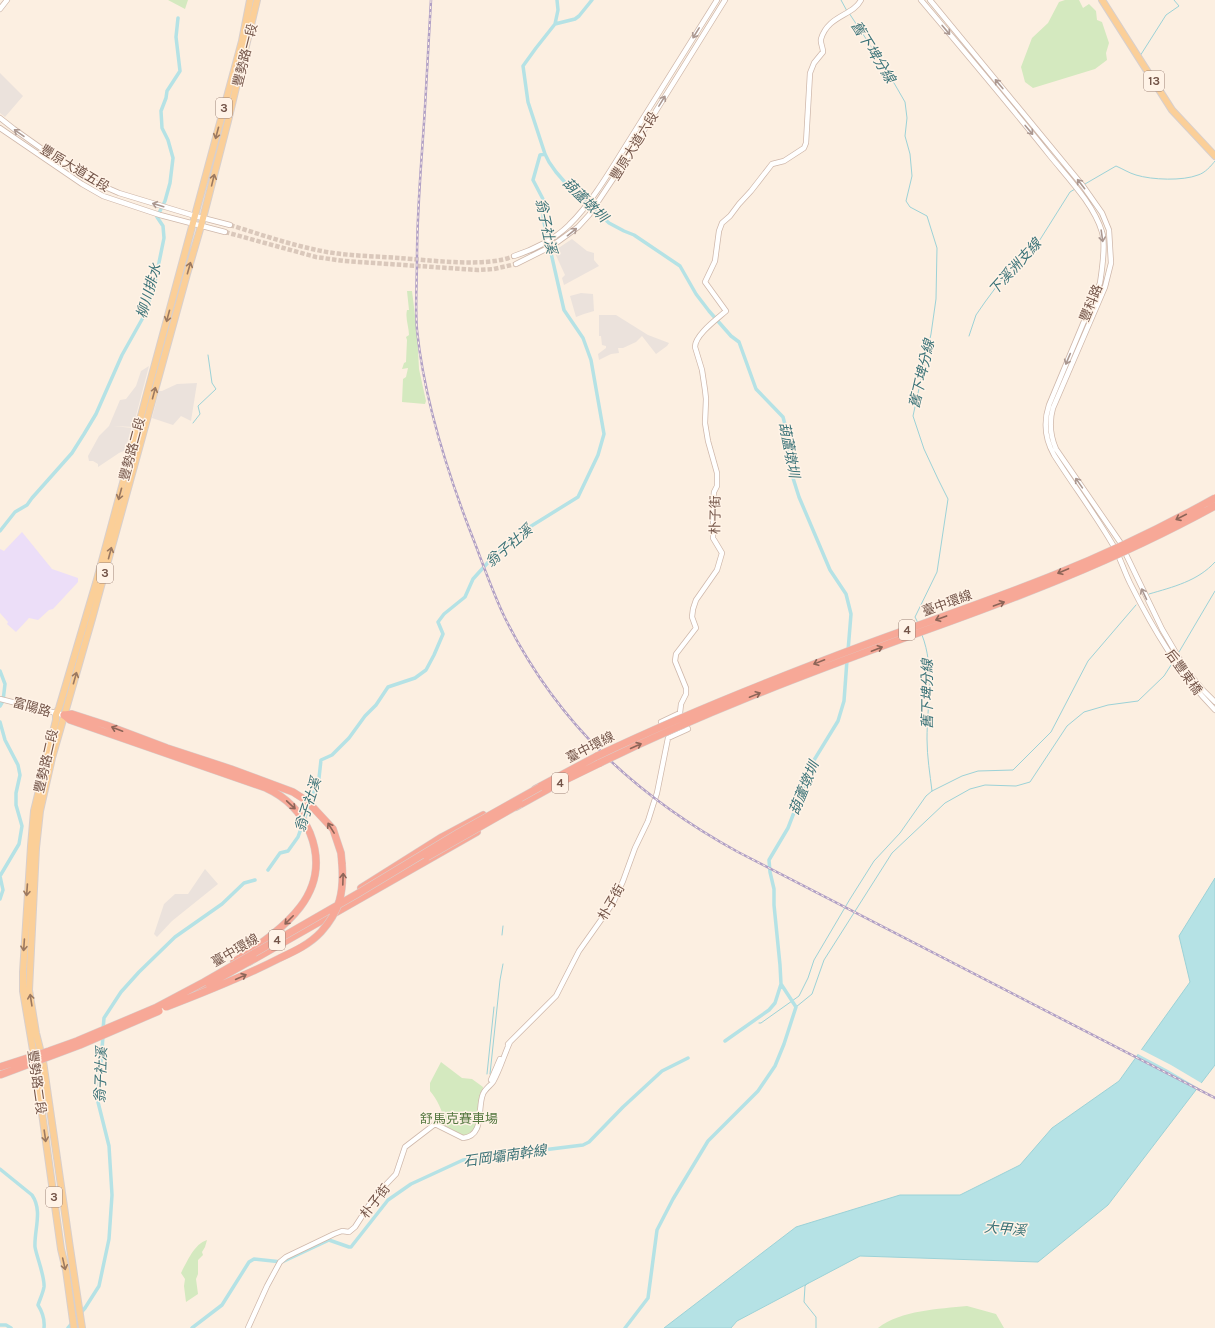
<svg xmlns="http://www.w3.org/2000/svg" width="1215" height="1328" viewBox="0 0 1215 1328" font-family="Karla,'Noto Sans TC',sans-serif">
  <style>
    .industrial { fill: #ebe2dc }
    .education { fill: #ecdef8 }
    .green { fill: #d4e9bf }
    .water { fill: #b5e2e5; stroke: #9cd2d7 }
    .pier { fill: #fcefe1 }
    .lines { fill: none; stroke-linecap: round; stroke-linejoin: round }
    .stream { stroke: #9cd2d7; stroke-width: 1 }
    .canal { stroke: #b5e2e5; stroke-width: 3.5 }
    .tertiary-tunnel { stroke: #dac8bb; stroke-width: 4.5; stroke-dasharray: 4.5 2; stroke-linecap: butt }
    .tertiary-casing { stroke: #cfb8ab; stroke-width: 6 }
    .primary-casing { stroke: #d8cfcc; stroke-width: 8 }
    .motorway-casing { stroke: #d8cfcc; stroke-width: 8 }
    .tertiary { stroke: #fff; stroke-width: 4.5 }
    .primary { stroke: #fbcf98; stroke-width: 6 }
    .motorway { stroke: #f7a897; stroke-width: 7 }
    .rail-casing { stroke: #b1a0c5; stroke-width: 2.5 }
    .rail { stroke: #fff3e7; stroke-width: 1; stroke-dasharray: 3; stroke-linecap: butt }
    .motorway-bridge-casing { stroke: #d8cfcc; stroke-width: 8; stroke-linecap: butt }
    .motorway-bridge { stroke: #f7a897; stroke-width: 7 }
    .oneway { stroke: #ab9891 }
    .oneway2 { stroke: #9c7960 }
    .oneway3 { stroke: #8d6558 }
    .labels { text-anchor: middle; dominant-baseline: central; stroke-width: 3; stroke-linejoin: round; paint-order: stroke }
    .shield { fill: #fff3e7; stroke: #9d8478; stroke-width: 1 }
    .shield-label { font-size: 12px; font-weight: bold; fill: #735448 }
    .street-label { font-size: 13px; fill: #735448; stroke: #fff3e7 }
    .park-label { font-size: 13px; fill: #557840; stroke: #fff3e7 }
    .water-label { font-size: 14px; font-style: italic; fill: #3c7378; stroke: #fff3e7 }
  </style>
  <rect width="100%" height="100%" fill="#fcefe1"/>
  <path class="industrial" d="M0,73l23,23 -18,21 -5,-4z
    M572,239l15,12 7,2v7l5,6 -35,19 -2,-7 3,-3 -11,-24z
    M581,293l12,1 1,17 -10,3 -8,3 -6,-21z
    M599,315h17l32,20 21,8 -2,3 -11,8 -14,-18 -6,6 -13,6h-5l1,5 -8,1 -12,6 -1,-6 8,-6v-2l-4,-1 -1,-9h-2z
    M149,366l-16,61 -20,-1 20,2 -7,22 -7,3 -21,14v-3l-5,-3h-4l-1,-5 11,-20 10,-10 11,-26 6,-1 10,-13 5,-15z
    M197,383l-6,38 -10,-5 -8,9 -21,-7 7,-27h3l15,-7z
    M205,869l13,15 -46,37 -15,16 -3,-3 10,-30 11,-10h13z"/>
  <path class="education" d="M22,532l30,37 26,9v4l-25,27 -4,1 -11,10 -9,-2 -13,14 -9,-8 1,-2 -8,-9v-64l4,2z"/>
  <path class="green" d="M168,0h20l-3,9z
    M1065,0h14l4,8 6,-4 7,7 1,9 5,2 7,21 -3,10 1,7 -12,9 -62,19 -8,-6 -4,-15 11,-29 16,-15 11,-21z
    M407,291h5l5,40 2,38 7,32 -1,3 -23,-2 1,-23 3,-2 2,-9 -6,1 2,-6 2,-1 1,-22 -1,-3 3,-2c0,-8 -4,-17 -2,-25h2z
    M441,1062l21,16 10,1 11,8 -5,35 -7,12 -7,2 -22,-11 2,-3c-1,-11 -7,-23 -14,-31v-8z
    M207,1240l-2,7 -3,5 1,3 -5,5v14l-2,5 2,15 -12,8 -2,-16 1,-7 -4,-6c6,-11 13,-29 26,-33z
    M967,1306l29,8 8,14h-126c23,-18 61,-19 89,-22z"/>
  <path class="water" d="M1215,878v187l-107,140 -70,57 -178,-6 -123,65 -6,7h-67l132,-101 104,-32h60l60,-30 32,-37 67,-47 71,-99 -11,-46z"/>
  <path class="pier" d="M1140,1049l31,16 32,19 -3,5 -32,-19 -32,-17z"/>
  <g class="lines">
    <path class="stream" d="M841,0l6,11
      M849,13l37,56 1,6 7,8 11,19 2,16 -2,18 5,18 2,22 -6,25 4,6 17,9 10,32 -1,51 -5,35 -18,82 11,33 14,30 10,20 -11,73 -22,45 3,6
      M1140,56l26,-41 13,-9 -5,-6
      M1085,184l31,-18c7,3 13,7 20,9 16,5 47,6 62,0 7,-2 13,-9 17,-14
      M969,336l7,-21 9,-13 20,-27 31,-29 34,-54 5,-3
      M193,423l7,-9 -2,-8 18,-17 -4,-6 -4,-28
      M1149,594c24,-7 49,-13 66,-32
      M922,635c13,33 5,70 5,104 0,18 3,35 5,52
      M1179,652l36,-61
      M502,935l1,-9
      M796,1007l16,-13 12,-34 68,-107 53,-50 25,-14 15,-4 31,1 14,-4 37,-56 17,-14 24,-7 30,-4 26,-25 9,-14
      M759,1023h2l38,-27 9,-18 6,-18 36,-61 24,-38 26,-28 26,-37 6,-5 30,-15 16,-5 35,-1 38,-38 37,-71 48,-56
      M487,1074l7,-67
      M490,1074l10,-94 3,-16
      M808,1283l-3,3 -1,16 12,15v11"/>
    <path class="canal" d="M557,0l1,10 -3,14 -19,24 -13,18 5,36 17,52 4,8 7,10 13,15 40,36 15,8 10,4 46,31 16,28 13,17 22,25 8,6 17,47 27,28 4,15v27l12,38 31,73 16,24 5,20 -3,37
      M555,24l20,-5 4,-3 13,-16
      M0,531l15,-19 12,-7 5,-7 40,-45 12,-19 12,-20 26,-59 23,-41 10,-32 9,-44 -1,-12 -6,-9 8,-16 5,-18 3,-25 -5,-18 -6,-12 -1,-17 5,-13 1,-7 13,-20 -4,-34 2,-19
      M0,671l5,13 -2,17 -3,5
      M0,722l5,18 13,25 2,10 -4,18v12l6,21 -3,18 -19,32 3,14 -3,9
      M268,870l12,-17 8,-2 10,-14 21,-59 2,-18 11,-5 17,-17 16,-22 11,-11 12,-18 27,-9 11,-8 8,-15 9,-21 -5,-12 6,-8 21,-17 8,-18 19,-21 28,-25 58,-36 20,-42 6,-21 -13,-74 -8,-22 -19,-28 -21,-92 1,-17 -11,-21 7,-25 5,-1
      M103,1030l1,-12 17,-26 18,-20 36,-35 47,-33 22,-21 11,-3
      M725,1041l44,-31 6,-7 6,-19 -1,-19 -6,-60v-16l-4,-17 -1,-12 19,-32 17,-44 3,-14 30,-49 6,-20 3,-41
      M0,1169l32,26c11,16 2,35 3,52 2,11 10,30 9,40 -1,6 -4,12 -6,18 5,8 7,14 6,23
      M0,1325h6l5,3
      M68,1328l17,-20 14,-22 10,-47 3,-44 -3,-49 -11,-44 5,-66
      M192,1328l30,-23 27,-43 5,-3 28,3 47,-22 20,7h2l37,-47 23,-16 52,-24 120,-15 6,-3 34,-35 39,-36 26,-13
      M625,1328l23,-30 9,-68 16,-31 35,-58 50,-50 17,-25 9,-22 12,-37 -15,-23"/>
    <path class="tertiary-tunnel" d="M230,225c29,9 58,19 87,25 27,6 55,6 82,8 30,2 88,10 115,-2
      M225,232l91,25 28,4 134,9 16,-1 22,-5"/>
    <g class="tertiary-casing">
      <path id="tertiary" d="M921,0c44,52 88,104 130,157 18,22 43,48 51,75 4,12 0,38 -2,51l-51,122c-6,18 -4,34 5,50 19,30 41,59 59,90 7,12 11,26 17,38 23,46 49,90 85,127
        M930,0l153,186 19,27 7,17 2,33 -6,24 -52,121c-4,14 -3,27 3,41l64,93 42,87 24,41 17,20 12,12
        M0,9l7,-9
        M0,118l14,11 31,22 51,32 23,10 76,23 35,9
        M0,128l82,56 21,12 57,19 65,17
        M514,256c19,-6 41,-17 55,-31 23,-22 44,-59 61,-86 29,-47 58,-93 87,-139
        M516,264l36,-18 26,-19 11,-12 34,-51 102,-164
        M0,699l64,16
        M664,728l-3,-6 19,-9
        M668,738l20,-9 -8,-16 1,-9 5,-10v-6l-11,-27 1,-7 20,-26 -4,-11 1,-8 3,-9 21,-30 5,-17 -9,-15v-37l1,-9 3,-6v-13l-9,-32 -3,-18 1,-24 -1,-9 -3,-20 -7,-23c0,-12 22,-28 31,-36l-21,-29 10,-21 4,-30 3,-8 8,-7 9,-12 12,-13 21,-27 12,-3 20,-13 2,-5 4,-70 4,-10 9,-11c0,-5 -3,-9 -2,-13 7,-24 32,-23 40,-39
        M508,1044l48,-48 23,-45 34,-48 10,-22 12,-33 13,-27 5,-16 4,-12 11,-55
        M491,1080l9,-21
        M248,1328l19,-42 13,-24 6,-5 48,-23 8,-3 7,1 6,-5 20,-31 21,-22 9,-27 30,-23 28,14c22,-2 14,-30 20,-44 2,-5 7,-8 10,-12 7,-12 11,-27 17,-40"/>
    </g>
    <g class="primary-casing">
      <path id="primary" d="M1102,0l70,110 43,46
        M74,1328l-8,-58 -5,-21 -27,-193 -11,-65v-19l8,-126 3,-35 22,-91v-6l3,-6 37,-125 146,-542 8,-41
        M82,1328l-12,-80 -27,-187 -7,-28 -7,-43 7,-142 4,-37 12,-53 40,-139 95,-345 14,-48 27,-105 29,-121"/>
    </g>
    <g class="motorway-casing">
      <path id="motorway" d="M64,715l6,5 196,68c20,9 35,24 44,45 25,63 -31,98 -76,129
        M64,715l8,-1 34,11 61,23 64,21 62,23 14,9 26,28 8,24 1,11
        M535,789l62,-33
        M516,807l45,-25 39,-19
        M361,888l81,-51 41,-22
        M249,962l228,-130
        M192,994l23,-12"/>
    </g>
    <use href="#tertiary" class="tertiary"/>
    <use href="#primary" class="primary"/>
    <use href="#motorway" class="motorway"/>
    <g class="rail-casing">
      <path id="rail" d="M431,0c-2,36 -4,71 -6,107 -3,50 -8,100 -8,151 0,24 -2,48 0,72 7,68 28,135 52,198 12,30 22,61 36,90 53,106 131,178 233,234l477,246"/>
    </g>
    <use href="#rail" class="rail"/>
    <g class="motorway-bridge-casing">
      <path id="motorway-bridge" d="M597,756c88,-42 179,-78 270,-112 62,-23 125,-44 187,-69 55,-22 109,-48 161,-77
        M600,763c100,-49 203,-88 307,-126 107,-38 208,-76 308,-131
        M427,857l93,-53
        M209,984l45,-25
        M166,1007c39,-15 77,-30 114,-49 15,-7 30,-14 41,-26 19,-21 23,-40 21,-68
        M0,1067l49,-16 28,-10 78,-33 49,-26 153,-88 101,-61 82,-46
        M0,1075l80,-30 79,-34"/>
    </g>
    <use href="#motorway-bridge" class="motorway-bridge"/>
  </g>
  <defs><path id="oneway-shaft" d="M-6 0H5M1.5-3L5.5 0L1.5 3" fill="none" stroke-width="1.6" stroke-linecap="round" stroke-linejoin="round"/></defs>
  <g class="oneway">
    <use href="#oneway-shaft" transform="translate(946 30) rotate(50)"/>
    <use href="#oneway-shaft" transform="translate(696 33) rotate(122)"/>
    <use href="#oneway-shaft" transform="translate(999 84) rotate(-130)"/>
    <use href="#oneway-shaft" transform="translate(662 101) rotate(-58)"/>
    <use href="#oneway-shaft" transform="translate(1029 130) rotate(50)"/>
    <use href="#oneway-shaft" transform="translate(19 133) rotate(-145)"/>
    <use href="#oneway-shaft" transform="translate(1081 184) rotate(-128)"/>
    <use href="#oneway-shaft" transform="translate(158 205) rotate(-163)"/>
    <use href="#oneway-shaft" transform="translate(572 232) rotate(-39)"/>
    <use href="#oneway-shaft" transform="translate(1102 236) rotate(82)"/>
    <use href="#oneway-shaft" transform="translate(1068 359) rotate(113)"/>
    <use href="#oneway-shaft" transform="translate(1079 483) rotate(-125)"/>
    <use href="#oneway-shaft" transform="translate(1144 594) rotate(-115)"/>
  </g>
  <g class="oneway2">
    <use href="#oneway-shaft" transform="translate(217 133) rotate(105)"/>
    <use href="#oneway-shaft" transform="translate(213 180) rotate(-76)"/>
    <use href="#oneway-shaft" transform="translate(189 268) rotate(-74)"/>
    <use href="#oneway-shaft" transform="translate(168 316) rotate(105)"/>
    <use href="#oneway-shaft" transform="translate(154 393) rotate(-75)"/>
    <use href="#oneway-shaft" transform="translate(120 494) rotate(105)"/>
    <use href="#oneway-shaft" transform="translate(110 553) rotate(-75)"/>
    <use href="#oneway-shaft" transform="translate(75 678) rotate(-74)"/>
    <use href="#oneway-shaft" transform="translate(27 890) rotate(94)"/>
    <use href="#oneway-shaft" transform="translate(24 945) rotate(94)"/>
    <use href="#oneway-shaft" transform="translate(31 1000) rotate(-99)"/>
    <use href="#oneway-shaft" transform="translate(45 1136) rotate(82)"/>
    <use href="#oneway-shaft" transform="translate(64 1264) rotate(77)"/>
  </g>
  <g class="oneway3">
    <use href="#oneway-shaft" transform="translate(1181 517) rotate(153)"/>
    <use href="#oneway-shaft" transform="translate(1063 571) rotate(157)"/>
    <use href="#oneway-shaft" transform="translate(999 604) rotate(-20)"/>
    <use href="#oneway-shaft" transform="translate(941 618) rotate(160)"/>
    <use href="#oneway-shaft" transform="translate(877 649) rotate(-21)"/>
    <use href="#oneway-shaft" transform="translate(819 662) rotate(158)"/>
    <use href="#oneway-shaft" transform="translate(755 695) rotate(-22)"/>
    <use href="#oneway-shaft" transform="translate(117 729) rotate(-159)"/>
    <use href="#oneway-shaft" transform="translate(636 746) rotate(-24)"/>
    <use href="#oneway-shaft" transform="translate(291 805) rotate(43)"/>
    <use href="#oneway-shaft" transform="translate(331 828) rotate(-122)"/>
    <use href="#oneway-shaft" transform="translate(343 879) rotate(-88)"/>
    <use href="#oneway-shaft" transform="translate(289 920) rotate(135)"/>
    <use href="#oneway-shaft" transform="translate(241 977) rotate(-25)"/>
  </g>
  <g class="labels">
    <g class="shield">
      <rect x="1144" y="71" width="20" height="20" rx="3"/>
      <rect x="216" y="98" width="16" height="20" rx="3"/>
      <rect x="97" y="563" width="16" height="20" rx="3"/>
      <rect x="899" y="620" width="16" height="20" rx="3"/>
      <rect x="552" y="773" width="16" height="20" rx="3"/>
      <rect x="269" y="930" width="16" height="20" rx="3"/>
      <rect x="46" y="1187" width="16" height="20" rx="3"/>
    </g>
    <g class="shield-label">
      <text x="1154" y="81">13</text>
      <text x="224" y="108">3</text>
      <text x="105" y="573">3</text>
      <text x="907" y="630">4</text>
      <text x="560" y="783">4</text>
      <text x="277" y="940">4</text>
      <text x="54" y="1197">3</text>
    </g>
    <g class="street-label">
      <text transform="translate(245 55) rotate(-76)">豐勢路一段</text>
      <text transform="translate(634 146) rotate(-58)">豐原大道六段</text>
      <text transform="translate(75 168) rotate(31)">豐原大道五段</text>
      <text transform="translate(1091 303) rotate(-68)">豐科路</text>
      <text transform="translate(132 449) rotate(-75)">豐勢路二段</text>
      <text transform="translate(715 515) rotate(-89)">朴子街</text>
      <text transform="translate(947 603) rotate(-20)">臺中環線</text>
      <text transform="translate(1184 672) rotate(54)">后豐東橋</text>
      <text transform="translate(32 707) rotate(16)">富陽路</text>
      <text transform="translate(590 747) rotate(-27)">臺中環線</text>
      <text transform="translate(46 761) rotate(-77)">豐勢路二段</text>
      <text transform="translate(611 902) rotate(-60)">朴子街</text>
      <text transform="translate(235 950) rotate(-30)">臺中環線</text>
      <text transform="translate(37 1082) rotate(82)">豐勢路二段</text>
      <text transform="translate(375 1201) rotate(-52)">朴子街</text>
    </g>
    <g class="park-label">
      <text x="459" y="1118">舒馬克賽車場</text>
    </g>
    <g class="water-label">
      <text transform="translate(873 52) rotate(58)">舊下埤分線</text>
      <text transform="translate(585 200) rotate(44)">葫蘆墩圳</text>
      <text transform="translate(546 226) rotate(78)">翁子社溪</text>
      <text transform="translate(1015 267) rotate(-48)">下溪洲支線</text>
      <text transform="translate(149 291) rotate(-74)">柳川排水</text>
      <text transform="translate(922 374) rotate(-77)">舊下埤分線</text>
      <text transform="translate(789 450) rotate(79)">葫蘆墩圳</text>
      <text transform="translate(509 546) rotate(-41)">翁子社溪</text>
      <text transform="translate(927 694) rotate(-90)">舊下埤分線</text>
      <text transform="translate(804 788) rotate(-68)">葫蘆墩圳</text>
      <text transform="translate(308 805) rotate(-72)">翁子社溪</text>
      <text transform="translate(101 1075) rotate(-88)">翁子社溪</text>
      <text transform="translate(505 1156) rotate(-8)">石岡壩南幹線</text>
      <text transform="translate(1005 1229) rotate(5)">大甲溪</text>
    </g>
  </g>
</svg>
